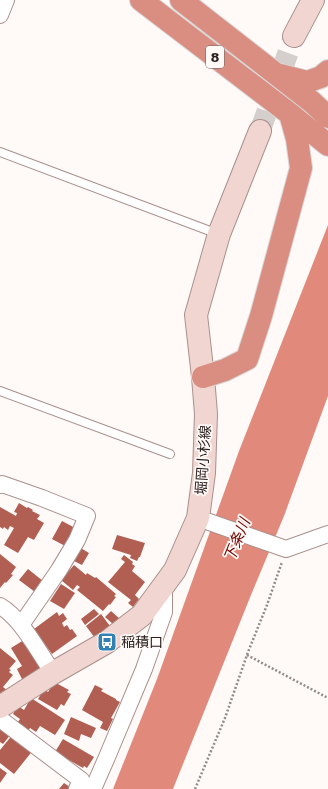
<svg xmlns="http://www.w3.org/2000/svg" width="328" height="789" viewBox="0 0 328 789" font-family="'DejaVu Sans','Noto Sans JP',sans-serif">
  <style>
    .water { fill: #e18a7b }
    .building { fill: #b15f52 }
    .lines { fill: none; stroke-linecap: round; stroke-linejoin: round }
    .tertiary-tunnel { stroke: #d4cecc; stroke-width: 21; stroke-dasharray: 21 10; stroke-linecap: butt }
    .service-casing { stroke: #a9908c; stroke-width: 10 }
    .minor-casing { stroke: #a9908c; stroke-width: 18 }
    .secondary-casing { stroke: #a9908c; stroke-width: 24 }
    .trunk-casing { stroke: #d9d7d6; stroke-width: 24 }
    .path { stroke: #938b89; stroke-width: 2.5; stroke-dasharray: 2 2; stroke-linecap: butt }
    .service { stroke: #fff; stroke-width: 8 }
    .minor { stroke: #fff; stroke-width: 16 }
    .secondary { stroke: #f1d5d0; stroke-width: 22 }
    .trunk { stroke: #da8e82; stroke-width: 22 }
    .labels { text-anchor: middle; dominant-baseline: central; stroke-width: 3.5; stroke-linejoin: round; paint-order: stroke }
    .shield { fill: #fff9f8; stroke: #6a615f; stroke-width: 1 }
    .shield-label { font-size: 13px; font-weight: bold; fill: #2a201e }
    .street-label { font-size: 14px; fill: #2a201e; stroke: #fff9f8 }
    .poi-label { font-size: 14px; fill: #2a201e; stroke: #fff9f8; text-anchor: start }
    .water-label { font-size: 15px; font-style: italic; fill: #720600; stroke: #fff9f8 }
  </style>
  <rect width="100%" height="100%" fill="#fff9f8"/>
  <path class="water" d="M328,225v171l-44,120 -33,79 -78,194h-60l44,-110 82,-228z"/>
  <path class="building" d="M19,503l8,5 1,-1 5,3 -1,1 8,4 -3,4 7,4 -10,17 -6,-3 -10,16 -14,-8 10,-17 -4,-2 -2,4 -4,-3 -1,2 -3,-2v-20l16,9 1,-3 -3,-1z
    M62,521l15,8 -10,18 -15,-8z
    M117,535l28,8 -5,14h-1l-2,4 -7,-3 1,-3 -19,-6z
    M79,547l10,6 -7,12 -10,-5z
    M0,554l16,13 -5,7 2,1 -7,8 -1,-1 -5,6z
    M124,555l9,7 -1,2 3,2 -3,5 13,11 -10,13 4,4 -6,8 -5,-4 3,-3 -23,-18 17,-20 -4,-3z
    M74,565l12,10 1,-2 8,5 1,-1 20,17 -2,2 2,1 -6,8 -1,-1 -6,7 -26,-21 3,-3 -3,-2 -4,5 -12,-10z
    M28,569l15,12 -8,11 -16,-12z
    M61,584l14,9 -11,16 -14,-8z
    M94,609l5,5 -14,11 -4,-6z
    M111,611l9,8 -6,6 -9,-8z
    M57,612l2,4 4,-3 4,6 -5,4 2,4 3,-2 3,5 2,-1 5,7 -25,18 -18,-25z
    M101,614l9,12 -15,12 -9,-12z
    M24,640l18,29 -19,12 -6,-12 5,-3 -11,-18z
    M0,648l16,13 -7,8 2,1 -2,2 4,3 -10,12 5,4 -8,4z
    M56,683l13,7 -2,2 4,2 -7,12 -3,-2 -4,6 -19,-11 6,-10 4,3 4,-7 2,1z
    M95,685l8,4 -2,2 15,8v1l4,2 -9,16 2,1 -6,12 -7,-3 3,-6 -21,-12z
    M31,698l34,22 -10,15 -15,-9 -4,6 -6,-4 -3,5 -11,-8 4,-6 -7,-5 5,-8 6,4z
    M71,717l25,11 -5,10 -10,-4 -2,7 -15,-7z
    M2,727l9,7 -8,10 -3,-2v-13z
    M14,733l20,16 -20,25 -14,-11v-13z
    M63,739l31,18 -7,11 -3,-2 -1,2 -28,-16z
    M0,768l7,5 -7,10z
    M64,783l9,6h-14z"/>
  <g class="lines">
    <path class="tertiary-tunnel" d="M260,131l34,-95"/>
    <g class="service-casing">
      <path id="service" d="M0,152l218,82
        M0,391l170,63"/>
    </g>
    <g class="minor-casing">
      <path id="minor" d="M0,15l6,-15
        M0,485l2,-1 40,14 45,18 -10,24 -18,30 -38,55
        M198,518l88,31 42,-15
        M0,606c21,12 39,46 53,67
        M0,719l81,61 -4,9
        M93,789l14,-32 37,-88 20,-57v-27"/>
    </g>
    <g class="secondary-casing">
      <path id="secondary" d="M294,36l19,-36
        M0,707l53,-34 54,-31 35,-27 33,-45 23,-52 6,-45 2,-59 -3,-37 -7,-62 23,-81 41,-103"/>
    </g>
    <g class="trunk-casing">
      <path id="trunk" d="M141,0l149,114 38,31
        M181,0l131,102 16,15
        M280,75l27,7 14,-5 7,-6
        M203,377l22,-7 22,-11 14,-43 40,-148 -4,-29 -7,-25"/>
    </g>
    <path class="path" d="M247,655l81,43
      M195,789l30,-71 23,-66 19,-47 15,-43"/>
    <use href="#service" class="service"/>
    <use href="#minor" class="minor"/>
    <use href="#secondary" class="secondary"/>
    <use href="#trunk" class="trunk"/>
  </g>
  <defs>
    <g id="bus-square" transform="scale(1)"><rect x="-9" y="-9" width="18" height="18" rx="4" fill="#3281b3" stroke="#fff9f8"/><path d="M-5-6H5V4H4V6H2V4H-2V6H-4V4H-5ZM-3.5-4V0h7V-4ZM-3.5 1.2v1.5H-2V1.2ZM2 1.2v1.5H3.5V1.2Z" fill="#fff"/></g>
  </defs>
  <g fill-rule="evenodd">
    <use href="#bus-square" x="107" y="642"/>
  </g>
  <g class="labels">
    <rect class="shield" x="206" y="46" width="18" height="22" rx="3"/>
    <g class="shield-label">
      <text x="215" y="57">8</text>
    </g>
    <g class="street-label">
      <text transform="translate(203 460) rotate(-86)">堀岡小杉線</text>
    </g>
    <g class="poi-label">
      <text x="121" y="642">稲積口</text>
    </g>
    <g class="water-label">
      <text transform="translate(237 540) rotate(-68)">下条川</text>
    </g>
  </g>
</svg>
